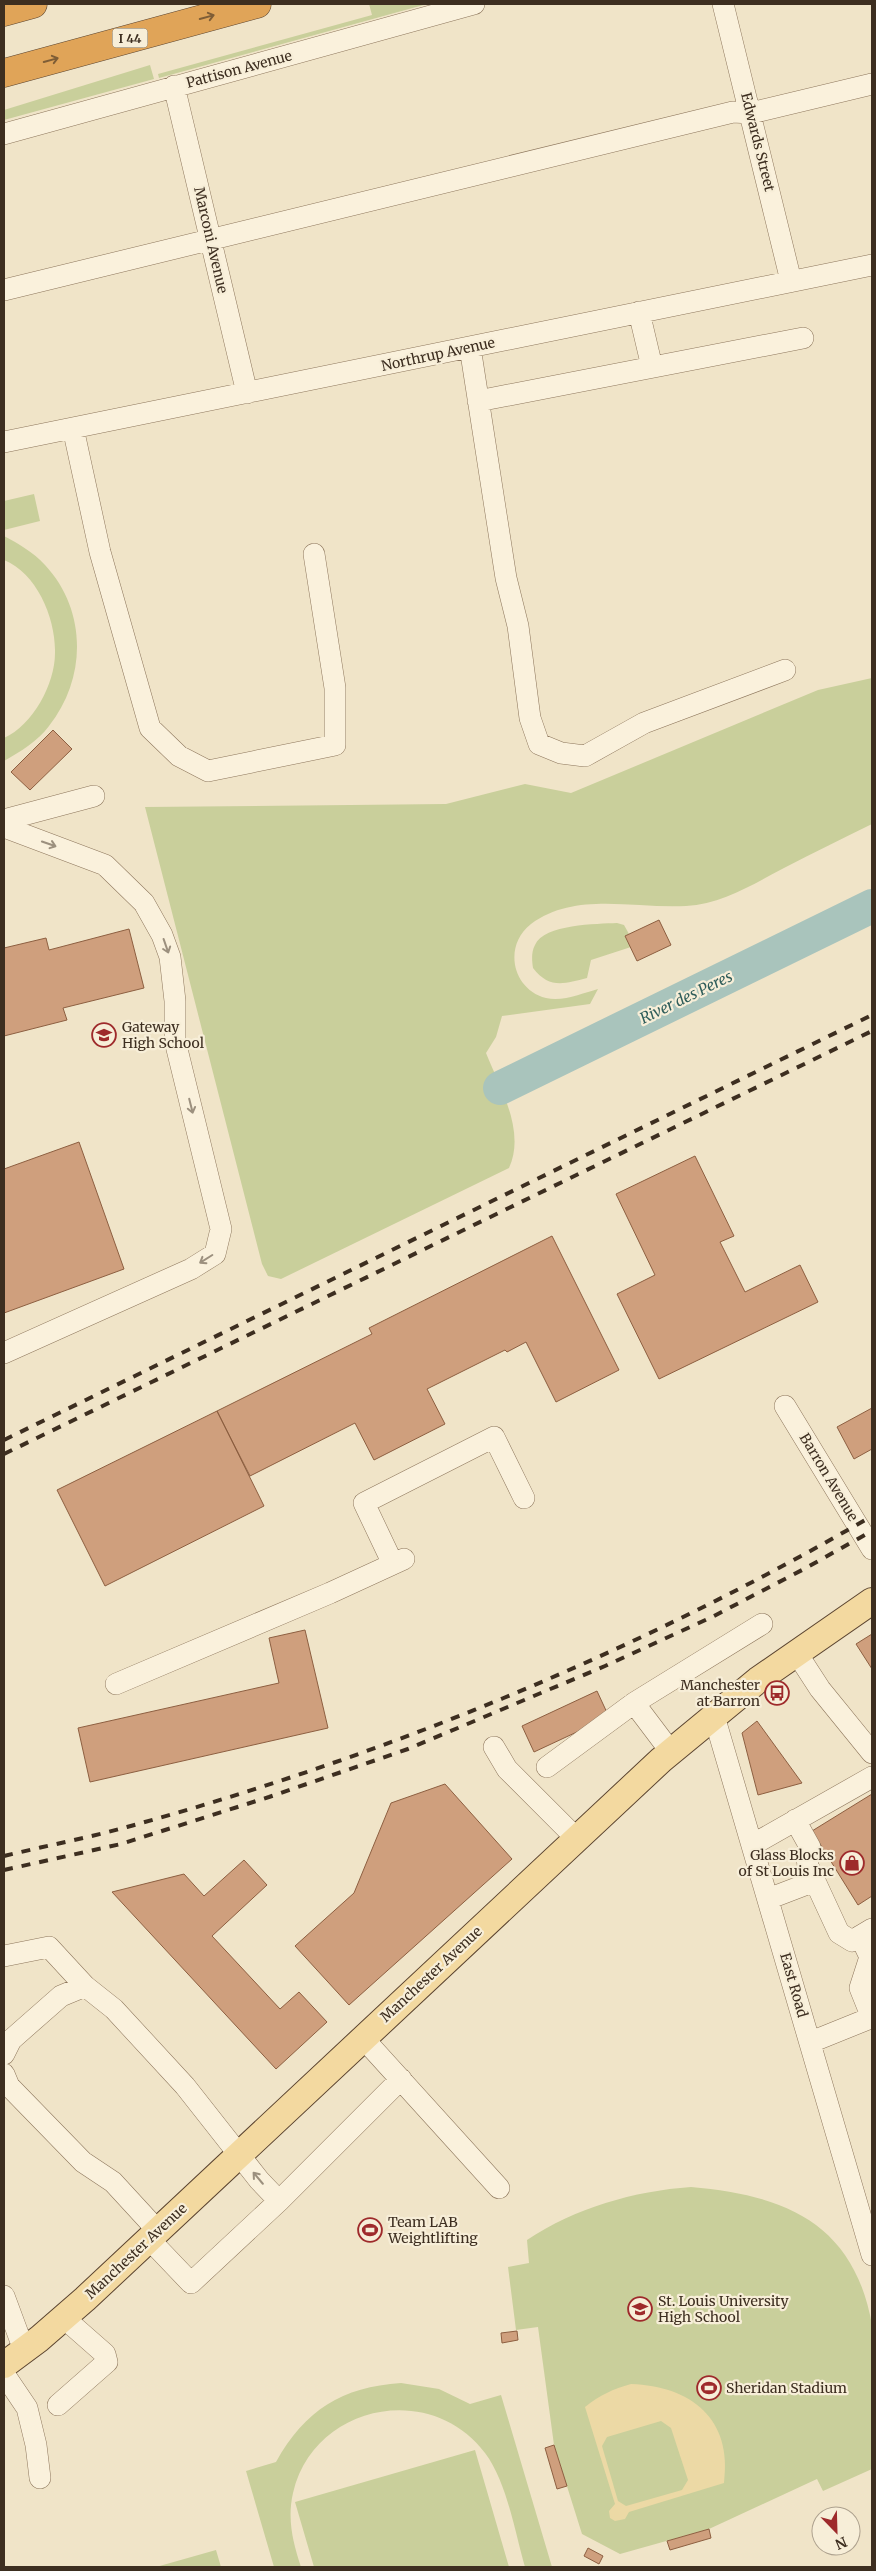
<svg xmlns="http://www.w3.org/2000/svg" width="876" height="2571" viewBox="0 0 876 2571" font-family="Merriweather,serif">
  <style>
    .green { fill: #c9cf9b }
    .sand { fill: #ecd9a5; fill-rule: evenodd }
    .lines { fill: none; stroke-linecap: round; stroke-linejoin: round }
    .river { stroke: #a9c4bc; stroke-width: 34 }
    .building { fill: #cf9f7d; stroke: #8d5f41 }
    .minor-casing { stroke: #8d765c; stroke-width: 22 }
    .major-casing { stroke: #5b4430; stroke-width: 28 }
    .highway-casing { stroke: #5b4430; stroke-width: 29 }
    .minor { stroke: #faf1dc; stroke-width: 21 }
    .major { stroke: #f3d9a0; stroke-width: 26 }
    .highway { stroke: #e0a458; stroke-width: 28 }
    .rail { stroke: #3d2e20; stroke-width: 4; stroke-dasharray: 9 9; stroke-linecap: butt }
    .oneway { stroke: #7e5d36 }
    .oneway2 { stroke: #9c907e }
    .labels { text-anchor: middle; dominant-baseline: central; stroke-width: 4.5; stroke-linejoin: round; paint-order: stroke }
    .shield { fill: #f7eed8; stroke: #756857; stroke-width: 1 }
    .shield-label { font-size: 12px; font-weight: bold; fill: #3d2e20 }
    .street-label { font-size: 14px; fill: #3d2e20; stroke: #f7eed8 }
    .poi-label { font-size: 14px; fill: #3d2e20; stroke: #f7eed8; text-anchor: start }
    .water-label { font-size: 15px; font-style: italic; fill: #2f5d5a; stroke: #f7eed8 }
  </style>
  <rect width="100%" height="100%" fill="#f0e4c8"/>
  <path class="green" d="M369,4h58l-268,74 -1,-4 214,-59z
    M150,65l4,14 -150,41v-10z
    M34,494l6,27 -36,9v-29z
    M4,536c15,8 29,16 41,29 42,45 42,113 4,161 -11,15 -29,26 -45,35v-23c29,-13 51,-54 51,-85 1,-34 -18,-80 -51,-93z
    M872,678v146c-29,14 -59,29 -88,44 -31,16 -62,36 -98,38 -51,3 -111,-15 -155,18 -28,22 -19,65 15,74 17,4 37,-5 52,-9l-8,15 -88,12 -6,21 -10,16c14,35 40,78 23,115l-228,111 -13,-3 -6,-12 -117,-457 301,-3 79,-20 46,9 247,-103z
    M617,923l7,2 5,9 -4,2 6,11 -40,13 -4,18c-23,6 -38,11 -54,-10 -1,-7 -2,-16 2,-23 9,-21 62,-21 82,-22z
    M691,2187c94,8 163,36 181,138 3,14 0,31 0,45 0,33 0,66 0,99l-49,22 -6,-12 -108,50 -89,25 -38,-20 -28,-89 -16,-118 -22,3 -8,-63 21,-4 -2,-23c48,-32 107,-49 164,-53z
    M401,2383l38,6 31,15 31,-9 51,172h-27c-10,-34 -18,-85 -40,-114 -54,-72 -171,-49 -192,40 -6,26 0,50 8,74h-27l-28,-96 30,-9c29,-52 66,-75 125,-79z
    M475,2450l34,117h-195l-19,-65z
    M216,2550l5,17h-65z"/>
  <path class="sand" d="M631,2384c60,2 102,35 93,99l-95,29 -4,7 -10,2 -5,-3 -1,-7 6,-7 -30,-97c15,-12 28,-18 46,-23zM661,2421l10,7 17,52 -6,10 -56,16 -8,-5 -16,-55 5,-9z"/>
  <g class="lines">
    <path class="river" d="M500,1088l372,-182"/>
  </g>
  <path class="building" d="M53,730l19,19 -42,41 -19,-18z
    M659,920l12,25 -34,16 -12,-25z
    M129,929l15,59 -81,20 4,12 -63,16v-88l42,-10 3,12z
    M79,1142l45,127 -120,44v-144z
    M695,1156l39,80 -14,6 25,50 55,-27 18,37 -159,77 -42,-85 38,-19 -39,-81z
    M552,1236l67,134 -63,32 -30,-60 -19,10 -2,-2 -78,39 18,35 -71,36 -19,-37 -105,53 -33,-65 155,-77 -3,-6z
    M872,1408v41l-18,10 -17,-32z
    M217,1411l47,95 -159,80 -48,-96z
    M305,1630l23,98 -238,54 -12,-54 201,-45 -10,-45z
    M872,1634v35l-16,-25z
    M597,1691l12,26 -75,35 -12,-26z
    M757,1721l45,62 -44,12 -16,-62z
    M445,1784l67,75 -163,146 -54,-59 59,-53 37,-90z
    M872,1794v102l-14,9 -46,-74z
    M244,1860l23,25 -55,51 68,73 19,-17 28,30 -51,47 -164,-177 72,-18 20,22z
    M517,2331l1,9 -16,3 -1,-10z
    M554,2445l13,41 -10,3 -12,-41z
    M709,2529l2,9 -41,12 -3,-9z
    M588,2548l15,8 -4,8 -15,-8z"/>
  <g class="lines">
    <g class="minor-casing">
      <path id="minor" d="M723,4l68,277
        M174,86l73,307
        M4,134l470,-130
        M4,290l729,-178 18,1 121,-29
        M639,312l13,55
        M470,347l36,231 12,48 12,92 9,26 22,9 24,3 59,-33 141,-53
        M478,401l325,-63
        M73,428l27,124 50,176 29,28 29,15 127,-26v-57l-21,-134
        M4,442l868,-177
        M4,820l90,-24
        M4,827l101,38 39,38 18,32 8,22 5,44v40l46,188 -6,25 -24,15 -187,84
        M785,1406l87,143
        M393,1564l-29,-61 130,-66 30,61
        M796,1652l24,37 52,64
        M116,1684l214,-91 74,-34
        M634,1703l128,-79
        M714,1716l158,539
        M494,1747l13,22 69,69
        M547,1767l87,-64 37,49
        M795,1820l15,27 -3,10 1,9 31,67 13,8 20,-12
        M752,1845l120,-68
        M768,1899l47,-18
        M4,1956l45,-9 36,39
        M363,2038l136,150
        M811,2042l57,-23 2,-6 -10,-25 10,-31 -10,-21
        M4,2054l7,-14 50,-44 24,-10 29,23 71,77 74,94 20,21
        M4,2074l5,12 74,76 30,20 45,49
        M149,2239l42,44 88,-82 122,-122
        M4,2296l20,54
        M4,2374l23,34 9,37 4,33
        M58,2405l49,-43 -2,-8 -41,-36"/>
    </g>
    <g class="major-casing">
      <path id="major" d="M4,2365l35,-26 46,-40 576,-539 97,-80 114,-79"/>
    </g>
    <g class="highway-casing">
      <path id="highway" d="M4,12l29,-8
        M4,73l253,-69"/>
    </g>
    <use href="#minor" class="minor"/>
    <use href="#major" class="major"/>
    <use href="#highway" class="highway"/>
    <path class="rail" d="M4,1440l868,-425
      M4,1454l868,-423
      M4,1856c41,-10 83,-18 123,-29 259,-71 513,-176 745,-311
      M4,1870l117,-26 148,-47 139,-48 197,-83 107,-49 92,-48 68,-38"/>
  </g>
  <defs><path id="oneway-shaft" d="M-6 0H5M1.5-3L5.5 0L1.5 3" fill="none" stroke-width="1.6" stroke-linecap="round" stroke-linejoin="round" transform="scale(1.25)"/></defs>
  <g class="oneway">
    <use href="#oneway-shaft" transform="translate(207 17) rotate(-15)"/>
    <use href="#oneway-shaft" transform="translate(51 60) rotate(-15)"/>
  </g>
  <g class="oneway2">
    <use href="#oneway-shaft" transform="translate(49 844) rotate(19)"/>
    <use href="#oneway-shaft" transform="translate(166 946) rotate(71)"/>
    <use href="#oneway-shaft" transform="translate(191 1106) rotate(76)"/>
    <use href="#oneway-shaft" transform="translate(206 1259) rotate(148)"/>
    <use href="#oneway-shaft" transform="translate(258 2178) rotate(-130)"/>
  </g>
  <defs>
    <g id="school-ring" transform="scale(1.25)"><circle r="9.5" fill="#f7eed8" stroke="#9e2a2b" stroke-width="1.5"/><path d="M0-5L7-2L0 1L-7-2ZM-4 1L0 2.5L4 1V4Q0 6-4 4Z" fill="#9e2a2b"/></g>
    <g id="bus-ring" transform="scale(1.25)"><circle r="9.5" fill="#f7eed8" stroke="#9e2a2b" stroke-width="1.5"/><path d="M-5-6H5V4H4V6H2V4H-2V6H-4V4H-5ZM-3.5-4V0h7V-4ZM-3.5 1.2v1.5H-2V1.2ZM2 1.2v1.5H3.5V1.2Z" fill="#9e2a2b"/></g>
    <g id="shop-ring" transform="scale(1.25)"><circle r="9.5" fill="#f7eed8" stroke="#9e2a2b" stroke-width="1.5"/><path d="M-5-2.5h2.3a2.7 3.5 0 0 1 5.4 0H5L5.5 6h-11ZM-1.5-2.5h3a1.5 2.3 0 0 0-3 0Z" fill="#9e2a2b"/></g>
    <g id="stadium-ring" transform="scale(1.25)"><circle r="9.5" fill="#f7eed8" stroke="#9e2a2b" stroke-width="1.5"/><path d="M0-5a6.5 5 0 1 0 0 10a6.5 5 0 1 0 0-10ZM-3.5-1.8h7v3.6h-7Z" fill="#9e2a2b"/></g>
  </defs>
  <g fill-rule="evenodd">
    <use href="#school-ring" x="104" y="1035"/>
    <use href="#bus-ring" x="777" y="1693"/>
    <use href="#shop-ring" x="852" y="1863"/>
    <use href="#stadium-ring" x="370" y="2230"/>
    <use href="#school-ring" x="640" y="2309"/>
    <use href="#stadium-ring" x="709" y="2388"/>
  </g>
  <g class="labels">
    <rect class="shield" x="112.5" y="28.5" width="35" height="19" rx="4"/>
    <g class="shield-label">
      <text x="130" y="38">I 44</text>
    </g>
    <g class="street-label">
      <text transform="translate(239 69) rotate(-15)">Pattison Avenue</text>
      <text transform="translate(758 142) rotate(76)">Edwards Street</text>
      <text transform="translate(211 240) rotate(77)">Marconi Avenue</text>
      <text transform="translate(438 354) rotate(-12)">Northrup Avenue</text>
      <text transform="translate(829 1477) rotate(59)">Barron Avenue</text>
      <text transform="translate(431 1974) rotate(-43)">Manchester Avenue</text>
      <text transform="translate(794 1985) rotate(74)">East Road</text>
      <text transform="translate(136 2251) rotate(-43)">Manchester Avenue</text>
    </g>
    <g class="poi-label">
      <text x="122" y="1027">Gateway<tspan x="122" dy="16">High School</tspan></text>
      <text x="760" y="1685" text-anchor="end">Manchester<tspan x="760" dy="16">at Barron</tspan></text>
      <text x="834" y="1855" text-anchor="end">Glass Blocks<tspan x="834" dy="16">of St Louis Inc</tspan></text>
      <text x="388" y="2222">Team LAB<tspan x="388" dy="16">Weightlifting</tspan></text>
      <text x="658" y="2301">St. Louis University<tspan x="658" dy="16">High School</tspan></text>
      <text x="726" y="2388">Sheridan Stadium</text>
    </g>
    <g class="water-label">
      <text transform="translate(686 997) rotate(-26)">River des Peres</text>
    </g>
  </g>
  <rect width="876" height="2571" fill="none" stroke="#3d2e20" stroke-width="10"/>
  <g transform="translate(836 2531) rotate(157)"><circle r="24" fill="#f7eed8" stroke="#ada18e"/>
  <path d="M0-4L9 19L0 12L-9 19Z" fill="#9e2a2b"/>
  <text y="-8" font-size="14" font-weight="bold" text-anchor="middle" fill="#3d2e20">N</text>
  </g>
</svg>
